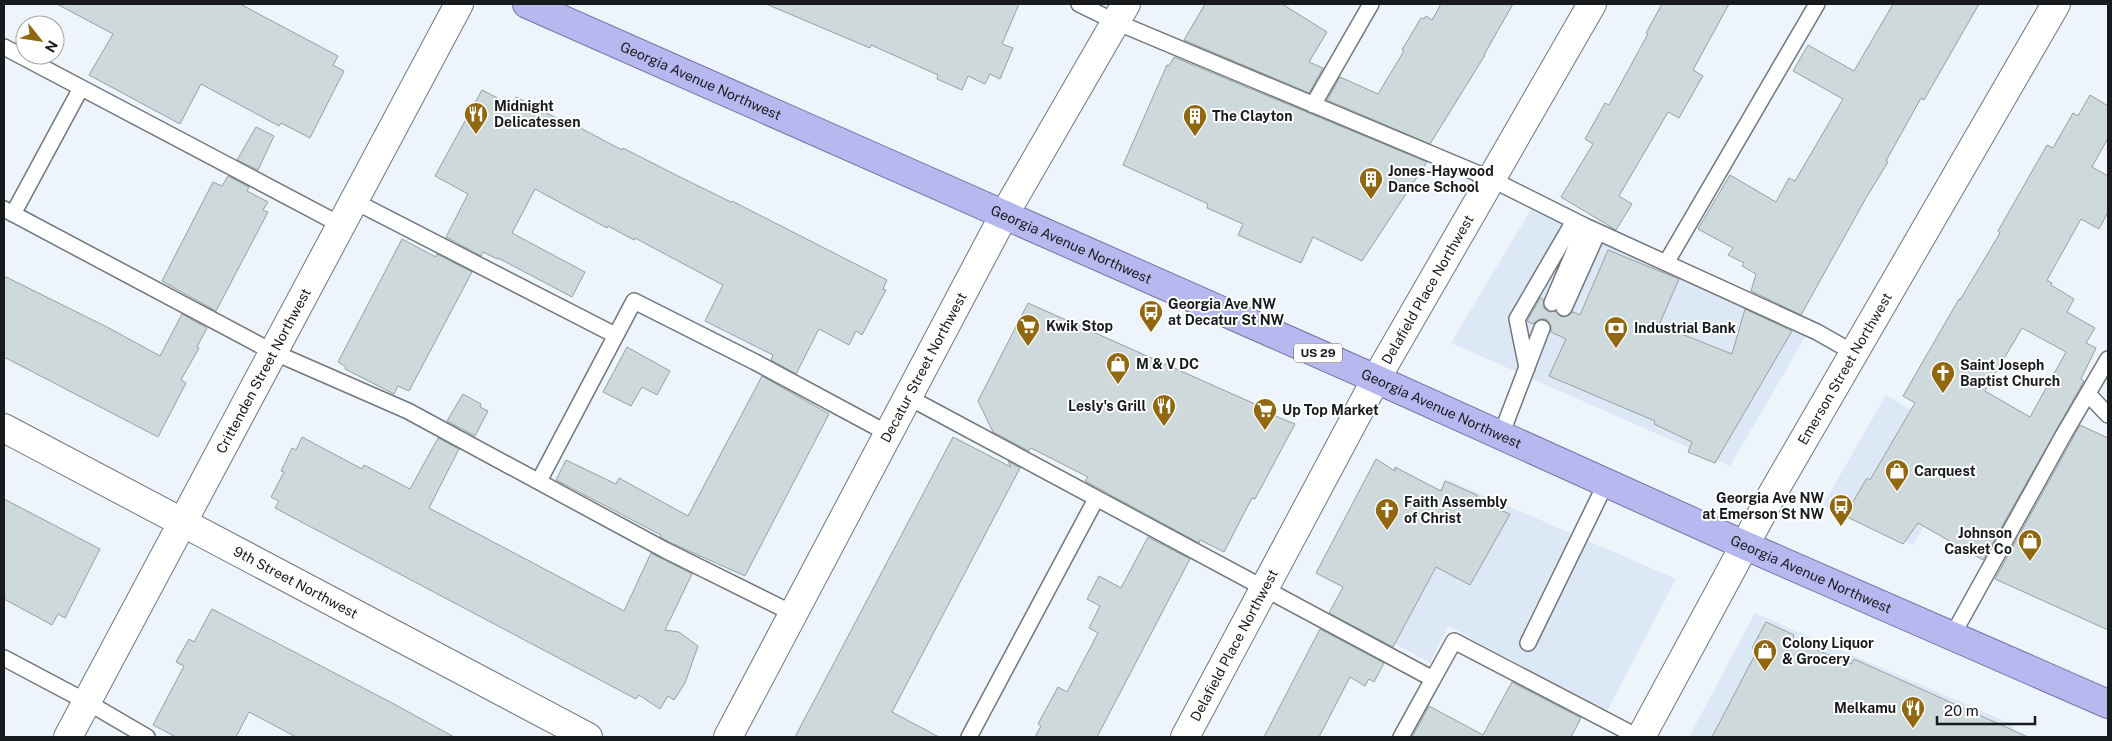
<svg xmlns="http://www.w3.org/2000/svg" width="2112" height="741" viewBox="0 0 2112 741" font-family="'Public Sans',sans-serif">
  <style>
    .built { fill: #dce8f6 }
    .building { fill: #ced9dc; stroke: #96a0a3; fill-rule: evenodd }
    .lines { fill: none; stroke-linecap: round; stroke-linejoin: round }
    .service-casing { stroke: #71777d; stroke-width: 18 }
    .minor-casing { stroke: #71777d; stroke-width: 30 }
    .trunk-casing { stroke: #7575a4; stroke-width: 30 }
    .service { stroke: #fff; stroke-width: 15 }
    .minor { stroke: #fff; stroke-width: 28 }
    .trunk { stroke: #b8b8f0; stroke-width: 28 }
    .labels { text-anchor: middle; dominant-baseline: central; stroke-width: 4; stroke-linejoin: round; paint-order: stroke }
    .shield { fill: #fff; stroke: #5d5f61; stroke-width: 1 }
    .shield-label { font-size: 12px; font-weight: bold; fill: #181b1d }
    .street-label { font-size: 14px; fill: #181b1d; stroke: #fff }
    .poi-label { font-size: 14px; font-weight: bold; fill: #181b1d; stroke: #fff; text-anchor: start }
  </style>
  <rect width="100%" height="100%" fill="#edf4fb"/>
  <path class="built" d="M1532,208l275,126 -77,132 -279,-123z
    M1886,395l85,50 -58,100 -90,-40z
    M1446,479l230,100 -70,134 -157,-87 -19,37 -63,-35z
    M1755,613l259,112 -7,12h-318z"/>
  <path class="building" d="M57,4h183l98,52 -5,9 11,6 -34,67 -29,-15 -2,3 -78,-42 -21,40 -91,-49 24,-41z
    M766,4h253l-17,40 11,4 -13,31 -10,-5 -5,10 -17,-8 -6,14 -25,-11 1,-4 -67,-30 -1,3z
    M1205,4h77l45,28 -18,30 14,6 -14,25 -125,-53z
    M1441,4h72l-29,51h1l-55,89 -103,-44 13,-23 38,17 26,-43 -2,-1 19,-32 3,1 2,-3 6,4z
    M1662,4h67l-36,66 10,6 -3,5 -21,37 -11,-6 -49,84 13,8 -16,26 -55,-33 32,-53 -8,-5 20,-36 4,2 39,-71 -2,-1z
    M1893,4h86l-55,96 -3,-2 -35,63 2,1 -22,36 -65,117 -50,-24 5,-17 -14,-8 2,-3 -16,-8 5,-7 -35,-19 32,-54 46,27 13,-24 6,3 48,-82 -50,-28 15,-26 46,26z
    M1174,57l253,105 -65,99 -49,-24 -12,26 -63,-28 5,-11 -36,-16 1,-4 -85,-39 44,-100 2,1z
    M482,90l29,15 5,-8 52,27 1,-2 53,28 1,-2 53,27 55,27 1,-1 155,79 -4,9 3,1 -24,45 -6,-4 -7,14 -30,-16 -23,45 -25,-14 2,-5 -68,-34 18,-36 -88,-47 -1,2 -26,-14 -1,2 -72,-39 -23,44 73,39 -13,25 -74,-39 -1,1 -14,-7 -2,4 -35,-19 22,-43 -33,-18z
    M2090,95l18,11v32l-16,29 16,9v36l-9,17 -18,-10 -34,61 5,3 -1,2 23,14 -7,13 28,16 -9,15 10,5 -15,31 3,2 -101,179 -65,-37 -15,21 -56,-27 4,-12 16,-27 3,2 45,-77 -12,-7 56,-97 1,1 40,-67 -2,-2 49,-86 6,3 20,-35 5,3zM2022,328l44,24 -36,65 -45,-26z
    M256,127l18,9 -16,34 -21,-10z
    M228,176l21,11 -2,4 21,11 -5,8 5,2 -52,99 -54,-30 51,-99 9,4z
    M402,239l34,18 1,-3 35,18 -63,119 -11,-5 -4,8 -49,-25 1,-2 -8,-5z
    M1608,250l71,29 -20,46 73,29 13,-45 47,22 -77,132 -27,-11 4,-10 -38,-18 1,-3 -106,-45 17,-37 -15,-7v-6l-5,-7h-6l-7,5 -6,-3 13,-23 3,1 1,9 5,4 7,-1 4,5 4,1 9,-5 7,3z
    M4,276l103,51 53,29 22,-42 25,14 -10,19 2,1 -18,32 5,3 -28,54 -154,-80z
    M1028,303l227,101 -2,3 42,17 -40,75 -3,-1 -28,54 -24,-12 -1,3 -114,-62 3,-4 -57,-29 -2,3 -36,-19 -15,-31z
    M627,347l43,24 -13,24 -15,-8 -11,19 -28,-14z
    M762,376l67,38 -84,162 -76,-34 -9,-5 1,-2 -105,-55 10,-20 50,24 3,-6 69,38z
    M463,394l18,10 -1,3 8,4 -13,25 -28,-15z
    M2080,425l28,13v192l-113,-51z
    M302,437l60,32 2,-4 46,24 28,-51 21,11 -30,59 195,103 27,-58 41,21 -27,56 14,2 19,14 -13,37 -11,17 -6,-4 -8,13 -21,-14 -3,4 -361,-191 4,-7 -8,-4 13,-25 -3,-1 11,-23 4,2z
    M953,437l58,30 -3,-6 12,7 -128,244 47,25h-144z
    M1376,459l19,12v-4l46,24 4,-10 32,14 -2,5 35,14 -40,71 -34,-18 -43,80 -64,-34 14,-26 -27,-14z
    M4,499l96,50 -35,69 -7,-4 -6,11 -48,-26z
    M1148,537l42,22 -93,178h-62l6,-11 -3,-2 20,-37 9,5 31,-59 -9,-5 11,-22 -13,-7 12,-23 22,12z
    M212,609l182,95 60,33h-158l-47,-25 -13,25h-60l-23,-12 31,-59 -8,-4 13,-23 5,3z
    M1766,622l28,13 -1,4 31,14 27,11 3,-5 174,78h-316l45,-86 -5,-3z
    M1320,629l64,34 -10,19 -5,-3 -4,7 -15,-9 -31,60h-55z
    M1512,682l69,36 -10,19h-159l17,-31 54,29z"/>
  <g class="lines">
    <g class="service-casing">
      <path id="service" d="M1079,4l37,18 375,157 94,47 232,106 37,21
        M4,47l337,178
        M1313,105l58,-101
        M354,201l261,134
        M4,209l269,143 135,59 257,139 129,64
        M13,214l68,-126
        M1666,263l151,-259
        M1552,303l33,-77
        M1564,308l34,-76
        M1527,368l-10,-49 57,-98
        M2088,394l20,21
        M908,397l525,282 -32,58
        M1501,435l41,-107
        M539,481l95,-180 121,61 134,72
        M1952,636l112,-202 44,-75
        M1528,643l78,-160
        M4,658l83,44 60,35
        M1433,679l21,-38 184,96
        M969,737l127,-238"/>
    </g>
    <g class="minor-casing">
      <g id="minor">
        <path id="s1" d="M4,428l584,309"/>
        <path id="s2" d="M68,737l391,-733"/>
        <path id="s3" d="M728,737l276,-522 122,-211"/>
        <path id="s4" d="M1185,737l191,-358 216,-375"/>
        <path id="s5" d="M1641,737l133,-246 282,-487"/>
      </g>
    </g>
    <g class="trunk-casing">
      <g id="trunk">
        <path id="s6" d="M527,4l849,375 368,166 364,159"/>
      </g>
    </g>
    <use href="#service" class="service"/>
    <use href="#minor" class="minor"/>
    <use href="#trunk" class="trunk"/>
  </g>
  <defs>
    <g id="restaurant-pin" transform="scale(1.25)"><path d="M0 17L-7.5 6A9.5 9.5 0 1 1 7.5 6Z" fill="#916810" stroke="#fff"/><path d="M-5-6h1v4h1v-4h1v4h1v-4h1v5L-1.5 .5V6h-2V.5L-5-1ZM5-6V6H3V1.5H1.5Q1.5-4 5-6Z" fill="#fff"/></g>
    <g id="building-pin" transform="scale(1.25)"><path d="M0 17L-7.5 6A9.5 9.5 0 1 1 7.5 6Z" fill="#916810" stroke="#fff"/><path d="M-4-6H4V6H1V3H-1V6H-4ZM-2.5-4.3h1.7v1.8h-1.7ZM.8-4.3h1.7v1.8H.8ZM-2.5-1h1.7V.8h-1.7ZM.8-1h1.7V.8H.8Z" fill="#fff"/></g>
    <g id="bus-pin" transform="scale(1.25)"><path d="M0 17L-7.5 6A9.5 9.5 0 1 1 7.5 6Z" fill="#916810" stroke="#fff"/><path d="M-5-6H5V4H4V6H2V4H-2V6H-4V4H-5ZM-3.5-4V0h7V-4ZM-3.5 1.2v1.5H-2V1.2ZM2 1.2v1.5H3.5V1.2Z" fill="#fff"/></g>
    <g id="supermarket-pin" transform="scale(1.25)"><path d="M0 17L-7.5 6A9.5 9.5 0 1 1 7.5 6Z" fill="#916810" stroke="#fff"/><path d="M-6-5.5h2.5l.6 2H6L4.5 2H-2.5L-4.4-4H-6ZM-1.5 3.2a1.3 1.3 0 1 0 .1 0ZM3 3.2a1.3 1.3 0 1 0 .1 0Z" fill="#fff"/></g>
    <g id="bank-pin" transform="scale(1.25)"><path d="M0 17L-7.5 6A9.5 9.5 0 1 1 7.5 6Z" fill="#916810" stroke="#fff"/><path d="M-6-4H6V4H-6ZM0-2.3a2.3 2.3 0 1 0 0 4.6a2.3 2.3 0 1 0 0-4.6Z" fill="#fff"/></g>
    <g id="shop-pin" transform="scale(1.25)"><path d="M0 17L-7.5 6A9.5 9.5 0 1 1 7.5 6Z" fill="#916810" stroke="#fff"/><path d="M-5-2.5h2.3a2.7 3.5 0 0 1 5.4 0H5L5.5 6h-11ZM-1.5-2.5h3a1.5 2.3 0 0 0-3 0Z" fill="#fff"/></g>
    <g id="church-pin" transform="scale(1.25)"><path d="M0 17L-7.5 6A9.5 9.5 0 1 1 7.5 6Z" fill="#916810" stroke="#fff"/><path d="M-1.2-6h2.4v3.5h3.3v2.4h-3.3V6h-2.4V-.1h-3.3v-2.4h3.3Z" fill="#fff"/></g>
  </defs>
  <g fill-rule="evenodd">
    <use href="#restaurant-pin" x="476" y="114"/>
    <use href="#building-pin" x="1195" y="116"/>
    <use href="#building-pin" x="1371" y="179"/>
    <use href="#bus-pin" x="1151" y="312"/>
    <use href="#supermarket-pin" x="1028" y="326"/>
    <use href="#bank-pin" x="1616" y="328"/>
    <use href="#shop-pin" x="1118" y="364"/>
    <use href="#church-pin" x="1943" y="373"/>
    <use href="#restaurant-pin" x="1164" y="406"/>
    <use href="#supermarket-pin" x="1265" y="410"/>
    <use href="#shop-pin" x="1897" y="471"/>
    <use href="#bus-pin" x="1841" y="506"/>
    <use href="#church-pin" x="1387" y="510"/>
    <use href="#shop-pin" x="2030" y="541"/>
    <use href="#shop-pin" x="1765" y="651"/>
    <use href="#restaurant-pin" x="1913" y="708"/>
  </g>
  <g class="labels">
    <rect class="shield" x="1294" y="343.5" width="48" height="19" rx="4"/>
    <g class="shield-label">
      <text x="1318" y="353">US 29</text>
    </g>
    <g class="street-label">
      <text stroke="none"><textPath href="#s6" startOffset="190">Georgia Avenue Northwest</textPath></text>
      <text stroke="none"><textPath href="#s6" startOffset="595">Georgia Avenue Northwest</textPath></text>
      <text stroke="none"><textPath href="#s4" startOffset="509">Delafield Place Northwest</textPath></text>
      <text stroke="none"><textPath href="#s3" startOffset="418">Decatur Street Northwest</textPath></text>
      <text stroke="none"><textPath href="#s5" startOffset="421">Emerson Street Northwest</textPath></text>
      <text stroke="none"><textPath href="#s2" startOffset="415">Crittenden Street Northwest</textPath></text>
      <text stroke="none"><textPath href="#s6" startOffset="1000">Georgia Avenue Northwest</textPath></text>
      <text stroke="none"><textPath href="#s6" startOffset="1405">Georgia Avenue Northwest</textPath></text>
      <text stroke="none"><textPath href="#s1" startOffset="330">9th Street Northwest</textPath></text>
      <text stroke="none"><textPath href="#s4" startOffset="104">Delafield Place Northwest</textPath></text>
    </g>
    <g class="poi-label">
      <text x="494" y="106">Midnight<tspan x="494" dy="16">Delicatessen</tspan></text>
      <text x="1212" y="116">The Clayton</text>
      <text x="1388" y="171">Jones-Haywood<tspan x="1388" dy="16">Dance School</tspan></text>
      <text x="1168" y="304">Georgia Ave NW<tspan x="1168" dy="16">at Decatur St NW</tspan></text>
      <text x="1046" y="326">Kwik Stop</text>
      <text x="1634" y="328">Industrial Bank</text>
      <text x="1136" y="364">M &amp; V DC</text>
      <text x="1960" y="365">Saint Joseph<tspan x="1960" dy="16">Baptist Church</tspan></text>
      <text x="1146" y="406" text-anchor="end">Lesly's Grill</text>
      <text x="1282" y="410">Up Top Market</text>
      <text x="1914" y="471">Carquest</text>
      <text x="1824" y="498" text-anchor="end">Georgia Ave NW<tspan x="1824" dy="16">at Emerson St NW</tspan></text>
      <text x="1404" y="502">Faith Assembly<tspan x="1404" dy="16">of Christ</tspan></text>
      <text x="2012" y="533" text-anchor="end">Johnson<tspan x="2012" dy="16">Casket Co</tspan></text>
      <text x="1782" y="643">Colony Liquor<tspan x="1782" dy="16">&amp; Grocery</tspan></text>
      <text x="1896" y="708" text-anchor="end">Melkamu</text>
    </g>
  </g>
  <rect width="2112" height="741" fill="none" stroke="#181b1d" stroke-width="10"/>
  <g transform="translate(40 40) rotate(120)"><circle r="24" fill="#ffffff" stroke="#a3a4a5"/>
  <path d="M0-4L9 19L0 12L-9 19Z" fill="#916810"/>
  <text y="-8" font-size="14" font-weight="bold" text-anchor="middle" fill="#181b1d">N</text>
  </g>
  <path d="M1937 716v8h98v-8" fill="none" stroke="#181b1d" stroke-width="2.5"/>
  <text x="1944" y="716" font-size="15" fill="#181b1d" stroke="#ffffff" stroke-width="4" paint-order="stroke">20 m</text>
</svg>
